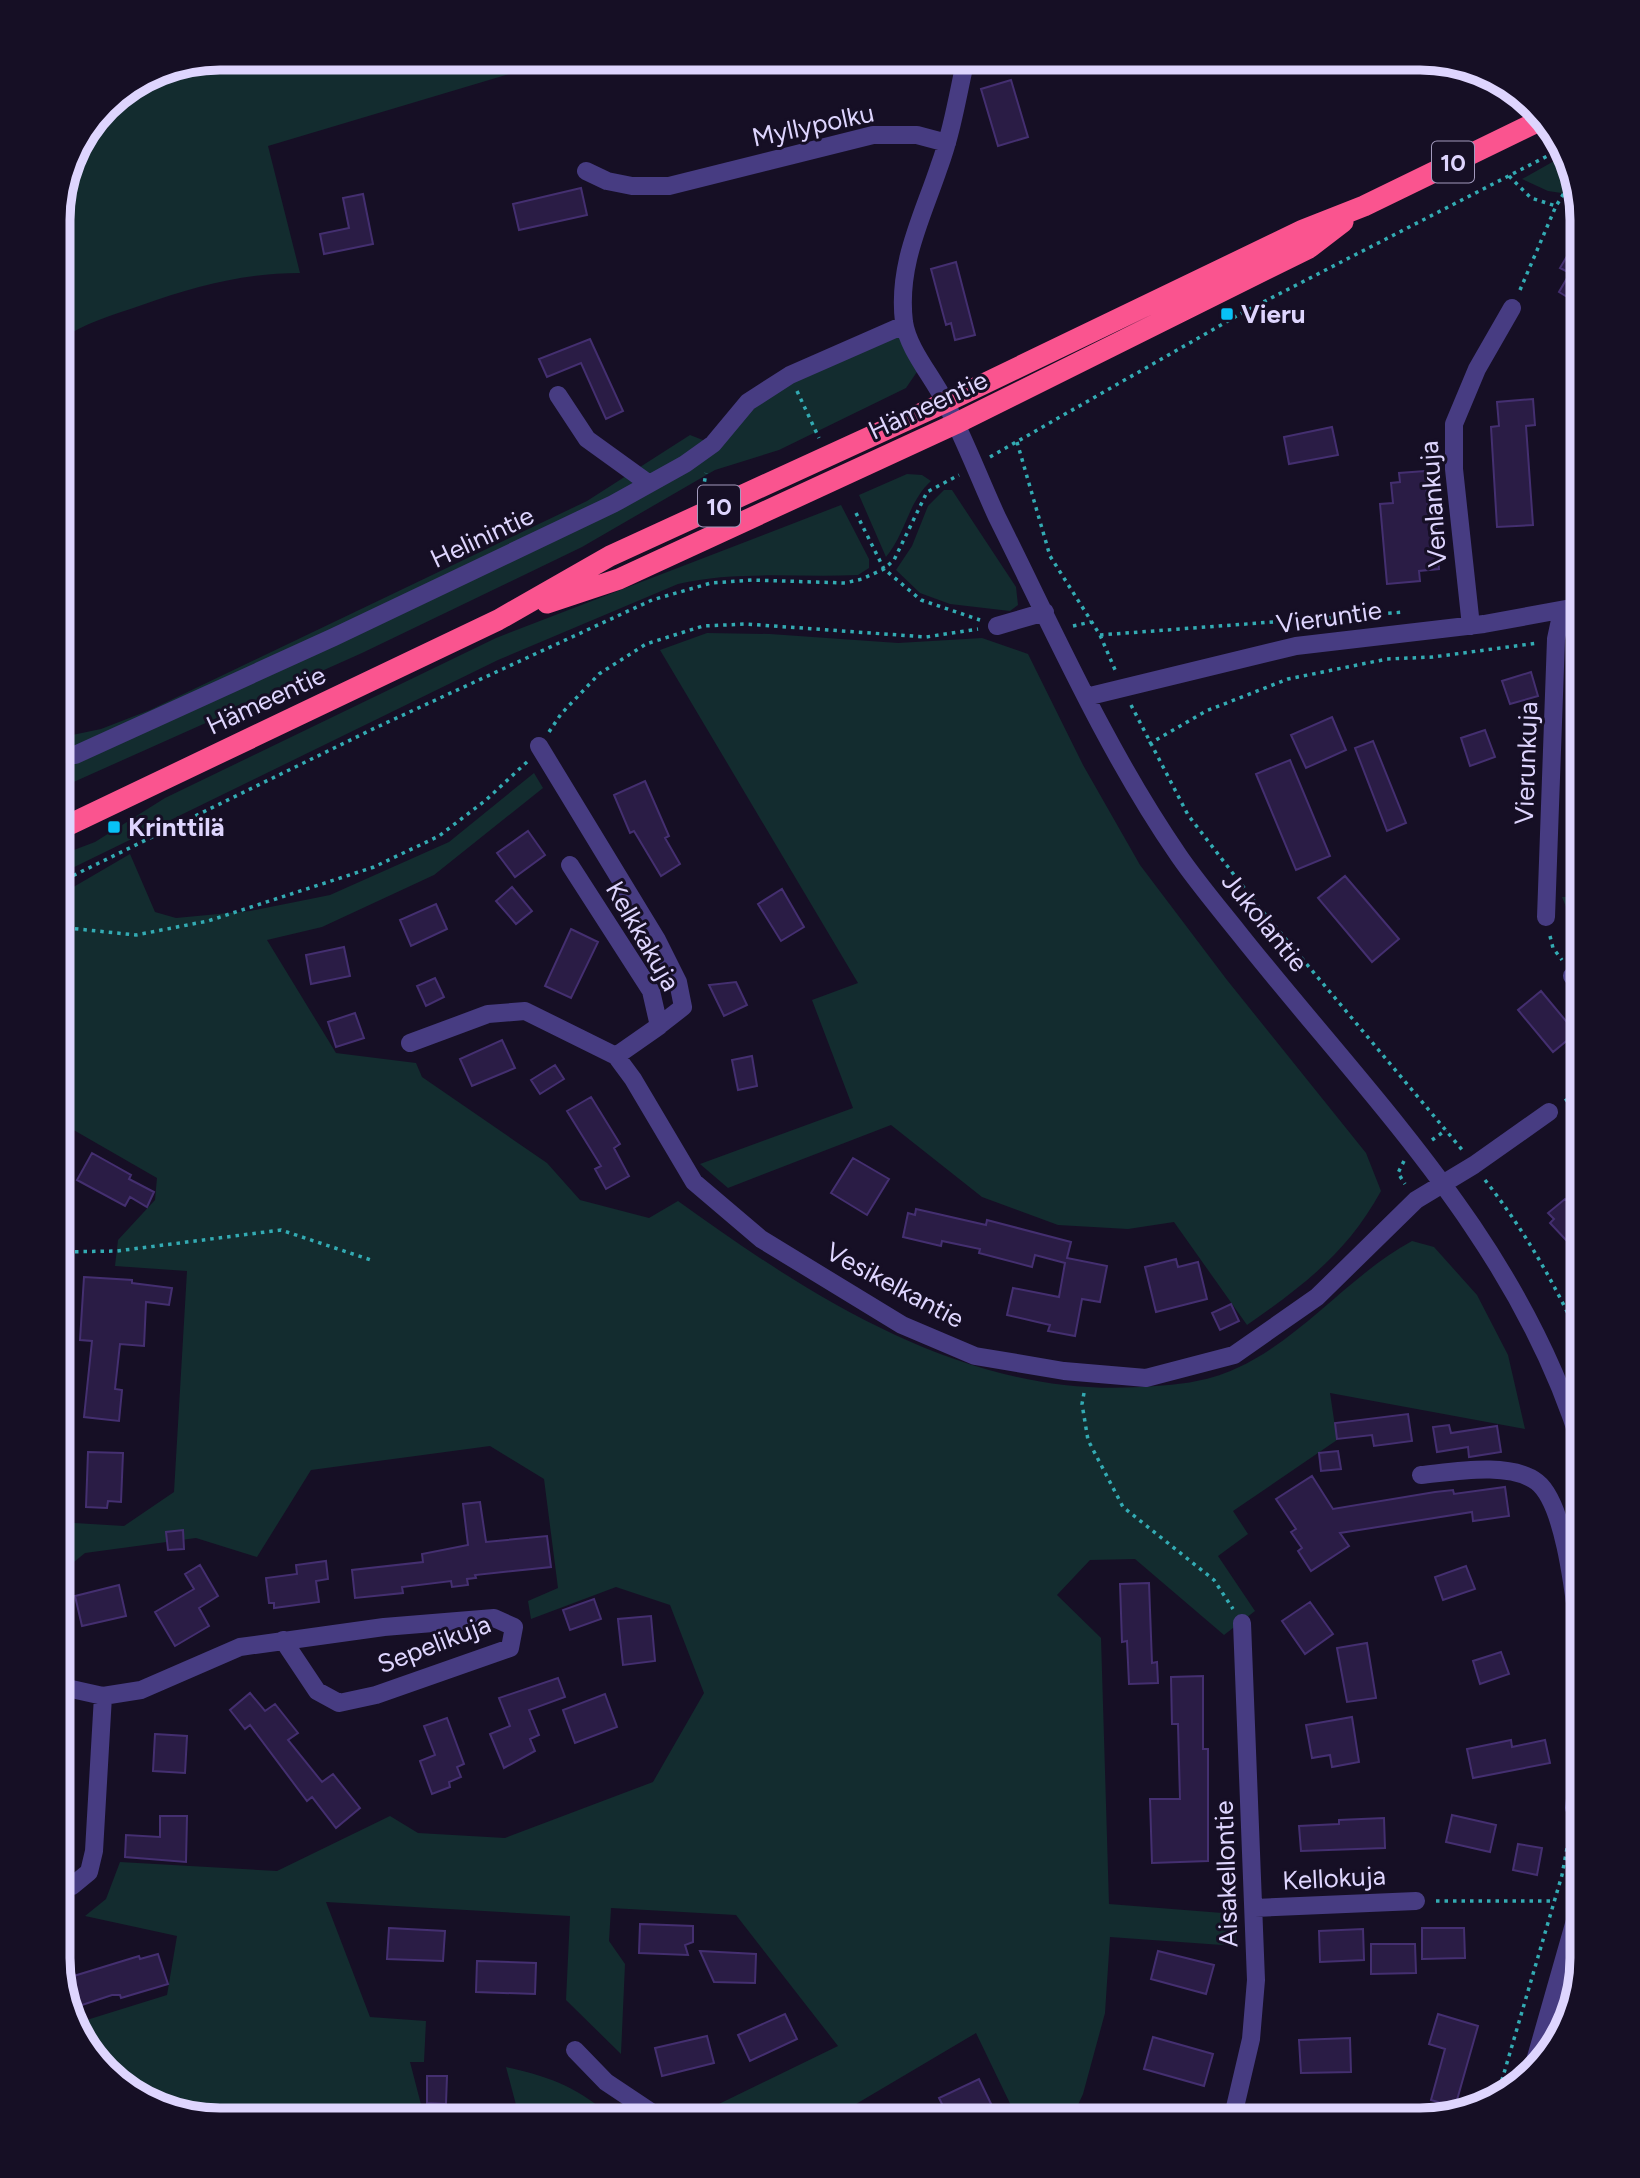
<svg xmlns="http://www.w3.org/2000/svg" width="1640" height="2178" viewBox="0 0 1640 2178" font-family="Figtree,sans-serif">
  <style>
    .green { fill: #132c2f }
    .building { fill: #2a1c45; stroke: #442f70; stroke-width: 2 }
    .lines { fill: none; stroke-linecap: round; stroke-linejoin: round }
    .path { stroke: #33abb3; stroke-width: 3.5; stroke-dasharray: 3.5 5; stroke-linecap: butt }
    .minor { stroke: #473c82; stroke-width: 18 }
    .highway { stroke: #fa548f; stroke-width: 21 }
    .poi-dot { fill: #08c1f7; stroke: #160f25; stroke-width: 2.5 }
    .labels { text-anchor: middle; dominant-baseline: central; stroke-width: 6; stroke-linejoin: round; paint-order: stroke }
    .shield { fill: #160f25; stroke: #a29abd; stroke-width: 2 }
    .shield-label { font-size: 24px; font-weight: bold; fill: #ded5fe }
    .street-label { font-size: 26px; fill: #ded5fe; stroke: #160f25 }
    .poi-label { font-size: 26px; font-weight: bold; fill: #ded5fe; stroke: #160f25; text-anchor: start }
    .rim { fill: none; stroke: #ded5fe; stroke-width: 9 }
  </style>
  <rect width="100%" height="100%" fill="#160f25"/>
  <path class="green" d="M220,58h343l-295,88 32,127c-56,0 -105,13 -158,32 -29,10 -58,18 -84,36 0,-104 -15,-220 99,-270 18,-8 43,-9 63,-13z
    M1563,156l12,39 -27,-4 -26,-12z
    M904,325l19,38 -17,25 -127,62 -64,20 -133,77 -220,106 -304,136v-51l43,-9 49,-19 437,-209 103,-66 23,9 77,-69z
    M907,474l15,1 9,6c-23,21 -25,52 -45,76l-27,-62z
    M944,490h8l64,97 2,18 -8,6 -60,-7 -30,-11 -24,-23 16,-24 16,-40z
    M841,505l28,54v9l-11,7c-61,3 -121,-5 -180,9l-180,76 -440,215v-19l37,-14 70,-44 331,-160z
    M707,633l63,1 128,9 84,-5 46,16 55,111 57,100 87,115 139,173 15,38c-34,62 -77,94 -134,134l-73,-103 -46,7 -70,-4 -76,-28 -91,-72 -163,63 -28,-24 153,-56 -41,-108 46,-17 -198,-333z
    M534,773l9,15 -109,87 -112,52 -55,13 69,113 80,10 6,14 125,86 33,37 69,18 29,-17c134,97 289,197 462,186 35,-2 65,-4 97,-19 67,-31 111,-92 175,-127l22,6 43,48 31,60 17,74 -195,-36 7,47 -104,71 15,23 -30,22 37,55 -31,24 -89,-76 -45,1 -33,35 44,43 8,266 126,10 1,32 -126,-9 -5,76 -22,81 -12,26h-53l-42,-87 -147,87 -139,-2 148,-72 -102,-131 -125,-7 -2,33 16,23 -4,90 -55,-54 4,-84 -244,-14 44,115 56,4 -2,41h-14l15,58h-205l-81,-21 -54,-51 -8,-25 90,-28 10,-59 -92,-20 21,-17 14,-37 157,9 113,-55 28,17 87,5 148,-56 51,-89 -34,-88 -54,-18 -85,32 -3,-18 30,-13 -14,-109 -54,-33 -179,24 -54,87 -61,-19 -111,15 -27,22v-53l66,4 50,-34 13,-221 -72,-5 3,-26 37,-40 2,-22 -99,-57v-225l72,-42 25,58 21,6 74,-7 80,-16 119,-53z
    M1562,897h20v49z
    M506,2067c49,11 70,20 109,52l-95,1z"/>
  <path class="building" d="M1011,80l17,57 -30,9 -17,-57z
    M581,188l6,27 -68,15 -6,-26z
    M363,194l10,50 -49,10 -4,-20 29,-6 -6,-30z
    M1582,231v75l-23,-14 11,-19 -10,-5z
    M956,262l19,73 -20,5 -4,-17 -5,2 -15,-56z
    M590,339l33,72 -17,8 -25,-56 -34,14 -8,-18z
    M1533,399l2,26 -9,1 7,99 -36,2 -6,-100 8,-1 -2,-24z
    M1332,427l6,28 -49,9 -5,-27z
    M1425,471l3,37h7l4,61 -20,2 1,10 -33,3 -7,-80 13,-1 -2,-20 9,-1 -1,-9z
    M1531,672l7,24 -28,8 -8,-23z
    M1332,717l14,33 -40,18 -15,-33z
    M1485,730l10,27 -25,9 -9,-28z
    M1373,741l33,82 -19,8 -32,-83z
    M1290,760l40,96 -34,14 -40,-96z
    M645,781l24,55 -4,2 15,26 -19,12 -27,-45 -4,2 -16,-38z
    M528,831l17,24 -30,22 -18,-24z
    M1345,876l54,63 -27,23 -54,-64z
    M512,887l20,24 -16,13 -20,-23z
    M782,889l22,38 -23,14 -23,-37z
    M436,904l11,25 -36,17 -11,-26z
    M571,929l27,13 -27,56 -26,-12z
    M344,947l6,29 -39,8 -5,-29z
    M435,978l9,19 -18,9 -9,-20z
    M736,982l11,23 -23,11 -15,-31z
    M1541,991l35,42 -23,19 -35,-42z
    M355,1013l9,25 -28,9 -8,-25z
    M502,1040l13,28 -43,18 -12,-27z
    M752,1056l5,30 -19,4 -6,-30z
    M555,1065l9,14 -24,15 -9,-14z
    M591,1097l29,47 -6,4 15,28 -23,13 -11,-20 6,-3 -34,-55z
    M92,1153l39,22 -2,4 25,13 -7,15 -17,-10 -5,9 -48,-26z
    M853,1158l36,21 -22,36 -36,-22z
    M1582,1191v66l-32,-34 4,-4 -6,-6 17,-14 5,5z
    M916,1209l70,16 1,-5 84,22 -4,16 40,8 -7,36 -18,-3 -7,37 -27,-5 2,-6 -43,-10 6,-27 46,9 6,-34 -30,-8 -3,12 -53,-14 1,-4 -38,-8 -1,5 -38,-9 5,-24 7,2z
    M1176,1259l2,8 20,-5 9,37 -51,13 -11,-45z
    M84,1277l48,3v3l40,5 -3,17 -23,-3 -2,44 -24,-2 -5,45 7,1 -3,31 -35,-4 8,-76 -12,-1z
    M1231,1304l8,17 -19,9 -8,-17z
    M1408,1414l4,27 -38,5 -2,-11 -35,4 -2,-16z
    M1449,1425l2,8 46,-7 4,26 -32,5 -1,-10 -31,5 -4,-25z
    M1338,1451l3,18 -20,2 -2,-18z
    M88,1452l35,1 -2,49 -13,-1 -1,7 -21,-1z
    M1312,1476l21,33 102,-17 18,-2 1,4 51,-7 4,29 -36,5 -1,-9 -132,21 9,13 -38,25 -13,-20 4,-3 -11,-16 5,-3 -20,-30z
    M480,1502l6,40 61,-6 4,31 -76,8 1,3 -9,1 1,6 -16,2 -1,-6 -49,6 1,6 -48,5 -3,-28 71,-8 -1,-8 46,-9 -5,-41z
    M183,1530l1,19 -16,1 -2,-18z
    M326,1561l2,18 -12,2 3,21 -45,6v-5h-5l-3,-25 31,-4 -1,-9z
    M200,1565l18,31 -19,12 10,18 -34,20 -20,-34 39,-23 -9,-15z
    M1466,1566l9,23 -32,11 -8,-23z
    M1149,1583l3,80 5,-1 1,21 -29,1 -2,-43 -5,1 -2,-58z
    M119,1585l7,31 -44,10 -7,-30z
    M594,1599l7,20 -31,11 -7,-20z
    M1310,1602l23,32 -28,20 -23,-33z
    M651,1616l4,45 -32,4 -5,-46z
    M1367,1643l9,55 -29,4 -10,-54z
    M1501,1652l8,22 -29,10 -7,-23z
    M1203,1676v73h5v112l-56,2 -2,-64h30l-2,-75h-6l-1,-47z
    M558,1678l7,19 -36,13 10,25 -9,4 5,12 -31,17 -14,-34 20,-8 -11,-28z
    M250,1693l15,18 10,-7 23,29 -10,7 34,42 11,-8 27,34 -24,20 -24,-31 -5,4 -57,-76 -5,4 -15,-19z
    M605,1694l12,33 -42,16 -12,-33z
    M1352,1717l7,45 -27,5 -2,-12 -18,3 -6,-33z
    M447,1718l17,46 -7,3 4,10 -12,5 1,5 -18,7 -12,-33 15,-6 -11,-29z
    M155,1734l32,2 -2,37 -32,-2z
    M1511,1740l1,7 33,-7 5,23 -77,15 -6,-29z
    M1452,1815l44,10 -6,27 -44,-10z
    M160,1816h27l-1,46 -61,-5 1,-22 34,2z
    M1384,1818l1,30 -84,3 -2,-25 40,-2v-4z
    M1518,1844l24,4 -5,27 -24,-5z
    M640,1924l53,2v16l-8,3 3,10 -49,-2z
    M389,1928l56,3 -2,30 -56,-2z
    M1422,1928h42l1,30 -43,1z
    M1363,1929l1,31 -44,2 -1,-31z
    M1371,1944h44l1,29 -45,1z
    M700,1951l56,3 -1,29 -41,-1z
    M1158,1951l56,14 -8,29 -55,-15z
    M158,1954l10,30 -47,14 -1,-3h-8l-39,13 -9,-29 75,-23 1,3z
    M477,1961l59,2 -1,31 -59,-2z
    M785,2014l12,25 -47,22 -12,-26z
    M1438,2014l40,12 -23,81 -24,-7 14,-51 -16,-5z
    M707,2036l7,27 -52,13 -7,-28z
    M1153,2037l60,17 -9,32 -60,-17z
    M1350,2038l1,34 -50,1 -2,-33z
    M427,2076h20l-1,28 -19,-1z
    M979,2079l16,33 -18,8h-63l29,-14 -4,-8z"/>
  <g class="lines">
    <path class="path" d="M1509,176l22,22 25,8
      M1520,290l36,-84 15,-24
      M797,391l22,47
      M1017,442l33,114 50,79 16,37
      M990,457l252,-144 319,-164
      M703,490l3,-17
      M856,513l28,56 37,31 59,20
      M1073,626l18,-4
      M1100,635l305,-23
      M1131,705l57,110 70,91 206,246
      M549,732l12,-18 38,-40 47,-30 57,-18 43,-2 180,13 52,-8
      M1149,744l57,-33 82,-32 99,-20 46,-2 105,-14
      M58,883l317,-155 277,-128 59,-17 41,-3 93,3 17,-4 22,-10 10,-9 33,-68 32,-17
      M58,927l78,8 72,-14 166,-54 65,-31 47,-36 42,-39
      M1550,936l3,12 9,12
      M1565,1101l17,-12
      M1432,1140l14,-10
      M1404,1161l-6,12 7,11
      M1485,1180c40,51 70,104 97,163
      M58,1252l59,-1 164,-21 90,30
      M1084,1393l-2,11 6,36 35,67 91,73 19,29
      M1436,1901h118
      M1497,2097l65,-222 9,-48"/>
    <path class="minor" d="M966,58c-8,36 -14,74 -27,109 -17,51 -42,98 -35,155 4,27 28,54 40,78 20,37 35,78 53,117 57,114 109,233 182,339 18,26 39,51 59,76 131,165 281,309 344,517
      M586,171l21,10 25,5h37l204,-51h44l30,8
      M558,395l29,44 61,44
      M997,626l48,-14
      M1471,626l-17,-157v-45l23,-55 35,-61
      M1086,697l210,-51 188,-22 98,-18
      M539,746l118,194 21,42 5,25 -23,18
      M58,755h17l259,-118 279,-133 72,-40 28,-20 35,-42 42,-27 114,-50
      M570,865l81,126 8,35 -43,30
      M1546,917l10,-278 6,-28
      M1572,976l10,12
      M410,1043l78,-29 37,-3 91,45 17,23 61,103 67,57 141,86 73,31 89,15 82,7 88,-23 83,-58 99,-97 58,-35 75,-53
      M1421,1475c31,-3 89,-14 116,7 31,24 39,134 45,175
      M58,1686l45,10 38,-6 99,-43 144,-20 110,-9 20,9 -4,21 -134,47 -37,8 -22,-12 -34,-51
      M1574,1808l8,-74
      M58,1887l14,-1 17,-14 5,-21 9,-155
      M1255,1908l161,-7
      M575,2050l31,32 57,38
      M1533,2068l49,-172
      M1233,2114l118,2
      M1232,2120l19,-81 5,-59 -14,-357"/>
    <path class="highway" d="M547,603l72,-24 336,-155 354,-176 34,-26
      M58,830l440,-210 112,-64 336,-154 357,-172 61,-24 179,-87"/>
  </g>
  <g class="poi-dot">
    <rect x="1220" y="307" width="14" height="14" rx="3.5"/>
    <rect x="107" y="820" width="14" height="14" rx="3.5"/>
  </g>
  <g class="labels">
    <g class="shield">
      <rect x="1432" y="141.5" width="42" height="41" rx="5"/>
      <rect x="698" y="485.5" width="42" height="41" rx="5"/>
    </g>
    <g class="shield-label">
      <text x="1453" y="162">10</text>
      <text x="719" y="506">10</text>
    </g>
    <g class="street-label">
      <text transform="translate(813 125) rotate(-12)">Myllypolku</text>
      <text transform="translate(928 405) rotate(-25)">Hämeentie</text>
      <text transform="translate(1433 504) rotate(-94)">Venlankuja</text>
      <text transform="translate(482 537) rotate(-25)">Helinintie</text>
      <text transform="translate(1329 617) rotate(-8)">Vieruntie</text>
      <text transform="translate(266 700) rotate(-25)">Hämeentie</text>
      <text transform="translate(1526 763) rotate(-88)">Vierunkuja</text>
      <text transform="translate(1265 922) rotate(51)">Jukolantie</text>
      <text transform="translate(643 936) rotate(60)">Kelkkakuja</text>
      <text transform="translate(895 1285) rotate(28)">Vesikelkantie</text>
      <text transform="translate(434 1644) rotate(-21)">Sepelikuja</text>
      <text transform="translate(1226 1874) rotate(-92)">Aisakellontie</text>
      <text transform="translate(1334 1878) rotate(-3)">Kellokuja</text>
    </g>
    <g class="poi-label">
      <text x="1241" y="314">Vieru</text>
      <text x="128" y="827">Krinttilä</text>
    </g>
  </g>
  <path d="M0 0H1640V2178H0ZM220 70H1420A150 150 0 0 1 1570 220V1958A150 150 0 0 1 1420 2108H220A150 150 0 0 1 70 1958V220A150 150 0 0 1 220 70Z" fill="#160f25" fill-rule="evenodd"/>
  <path class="rim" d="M220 70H1420A150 150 0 0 1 1570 220V1958A150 150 0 0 1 1420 2108H220A150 150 0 0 1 70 1958V220A150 150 0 0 1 220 70Z"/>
</svg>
